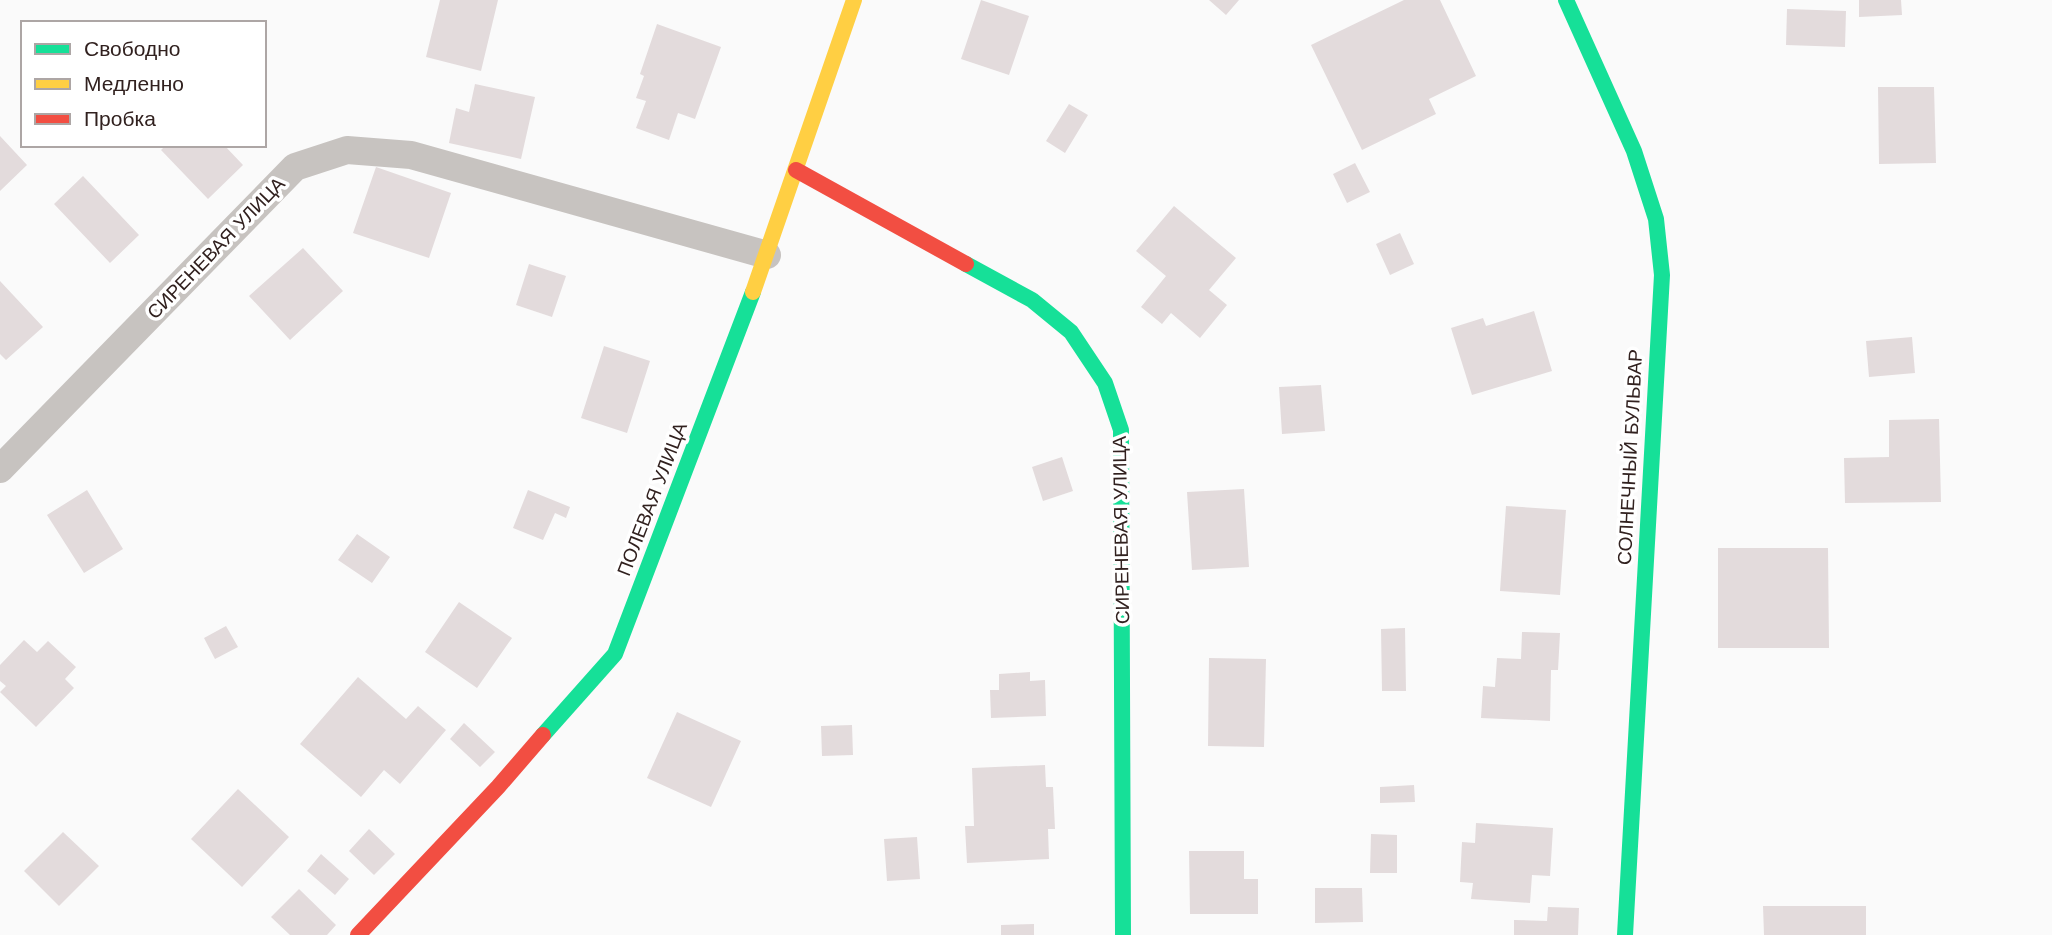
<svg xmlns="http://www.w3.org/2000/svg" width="2052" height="935" viewBox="0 0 2052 935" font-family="'Work Sans',sans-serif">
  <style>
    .building { fill: #e3dbdc }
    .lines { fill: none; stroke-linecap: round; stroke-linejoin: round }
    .street { stroke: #c7c3c0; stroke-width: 28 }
    .fast { stroke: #16e098; stroke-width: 16 }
    .slow { stroke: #ffcf43; stroke-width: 16 }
    .jam { stroke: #f24e42; stroke-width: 16 }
    .labels { text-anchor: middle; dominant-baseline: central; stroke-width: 7; stroke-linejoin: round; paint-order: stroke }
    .street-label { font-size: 19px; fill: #31211f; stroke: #fff }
  </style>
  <rect width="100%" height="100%" fill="#fafafa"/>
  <path class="building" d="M440,0h58l-17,71 -55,-14z
    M981,0l48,16 -20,59 -48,-16z
    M1209,0h30l-13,15z
    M1404,0h36l36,76 -47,23 7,15 -74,36 -51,-105z
    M1859,0h42l1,15 -43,2z
    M1787,9l59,2 -1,36 -59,-2z
    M657,24l64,23 -26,72 -17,-6 -9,27 -33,-12 10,-27 -10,-3 8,-22 -4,-2z
    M475,84l60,13 -14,62 -72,-16 7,-35 13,4z
    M1878,87h56l2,76 -57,1z
    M1069,104l19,11 -23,38 -19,-12z
    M0,136l27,29 -27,26z
    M166,145h58l19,20 -35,34 -47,-49z
    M1355,163l15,29 -23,11 -14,-29z
    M376,167l75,26 -22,65 -76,-25z
    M83,176l56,59 -29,28 -56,-59z
    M1174,206l62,52 -27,32 18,15 -27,33 -29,-25 -9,11 -21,-17 25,-31 -30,-25z
    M1400,233l14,31 -24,11 -14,-31z
    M303,248l40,43 -53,49 -41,-44z
    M529,264l37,12 -14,41 -36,-12z
    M0,281l43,46 -37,33 -6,-6z
    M1534,311l18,60 -80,24 -21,-67 32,-10 3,8z
    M1912,337l3,36 -46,4 -3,-36z
    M604,346l46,15 -23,72 -46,-15z
    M1321,385l4,46 -43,3 -3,-47z
    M1939,419l2,83 -96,1 -1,-45 45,-1v-37z
    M1062,457l11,34 -30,10 -11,-34z
    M1244,489l5,78 -57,3 -5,-78z
    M87,490l36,59 -39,24 -37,-58z
    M528,490l42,17 -4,11 -11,-5 -12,27 -30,-12z
    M1506,506l60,4 -6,85 -60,-4z
    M357,534l33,23 -18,26 -34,-23z
    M1718,548h110l1,100h-111z
    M459,602l53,36 -35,50 -52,-36z
    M226,626l12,21 -23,12 -11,-21z
    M1405,628l1,63h-24l-1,-62z
    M1522,632l38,1 -2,37h-7l-1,51 -69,-3 2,-32 12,1 2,-29 24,1z
    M24,640l13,12 11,-11 28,26 -11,12 9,9 -38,39 -36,-35 6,-6 -6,-5v-16z
    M1209,658l57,1 -2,88 -56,-1z
    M1030,672v9l15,-1 1,36 -55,2 -1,-28h9v-16z
    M358,677l48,42 12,-13 28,24 -46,54 -16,-14 -23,27 -61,-53z
    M677,712l64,29 -30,66 -64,-29z
    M464,723l31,29 -15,15 -30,-28z
    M852,725l1,30 -31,1 -1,-30z
    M1045,765l1,22h7l2,42h-7l1,30 -82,4 -2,-37h9l-2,-58z
    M1414,785l1,17 -35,1v-16z
    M238,789l51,48 -47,50 -51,-48z
    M1476,823l77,5 -3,48 -18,-1 -2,28 -59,-4 2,-16 -13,-1 2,-40 13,1z
    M369,829l26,25 -21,21 -25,-24z
    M63,832l36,34 -40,40 -35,-35z
    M1371,834l26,1v38h-27z
    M917,837l3,42 -33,2 -3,-42z
    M1189,851h55v28h14v35h-68z
    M321,854l28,25 -14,16 -28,-24z
    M1315,888h47l1,34 -48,1z
    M299,889l37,36 -9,10h-37l-19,-18z
    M1763,906h103v29h-102z
    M1548,907l31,1 -1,27h-64v-15l33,1z
    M1034,924v11h-33v-10z"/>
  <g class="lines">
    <path class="street" d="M0,469l295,-302 52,-17 64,5 356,100"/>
    <path class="fast" d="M1566,0l68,151 22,68 6,56 -37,660
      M966,264l66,36 39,32 34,51 16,47 2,505
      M543,735l72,-81 138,-362"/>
    <path class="slow" d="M753,292l101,-292"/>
    <path class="jam" d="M796,170l170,94
      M358,935l140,-148 45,-52"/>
  </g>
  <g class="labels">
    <g class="street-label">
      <text transform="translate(216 248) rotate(-46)">СИРЕНЕВАЯ УЛИЦА</text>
      <text transform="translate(1630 457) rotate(-87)">СОЛНЕЧНЫЙ БУЛЬВАР</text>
      <text transform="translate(652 499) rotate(-69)">ПОЛЕВАЯ УЛИЦА</text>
      <text transform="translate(1121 530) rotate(-91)">СИРЕНЕВАЯ УЛИЦА</text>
    </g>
  </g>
  <rect x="21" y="21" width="245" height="126" fill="#ffffff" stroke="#ada6a5" stroke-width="2"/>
  <rect x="35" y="44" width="35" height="10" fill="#16e098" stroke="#ada6a5" stroke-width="2"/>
  <text x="84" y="56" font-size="21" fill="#31211f">Свободно</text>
  <rect x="35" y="79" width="35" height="10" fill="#ffcf43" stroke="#ada6a5" stroke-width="2"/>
  <text x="84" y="91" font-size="21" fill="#31211f">Медленно</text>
  <rect x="35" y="114" width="35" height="10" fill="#f24e42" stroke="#ada6a5" stroke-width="2"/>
  <text x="84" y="126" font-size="21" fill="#31211f">Пробка</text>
</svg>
